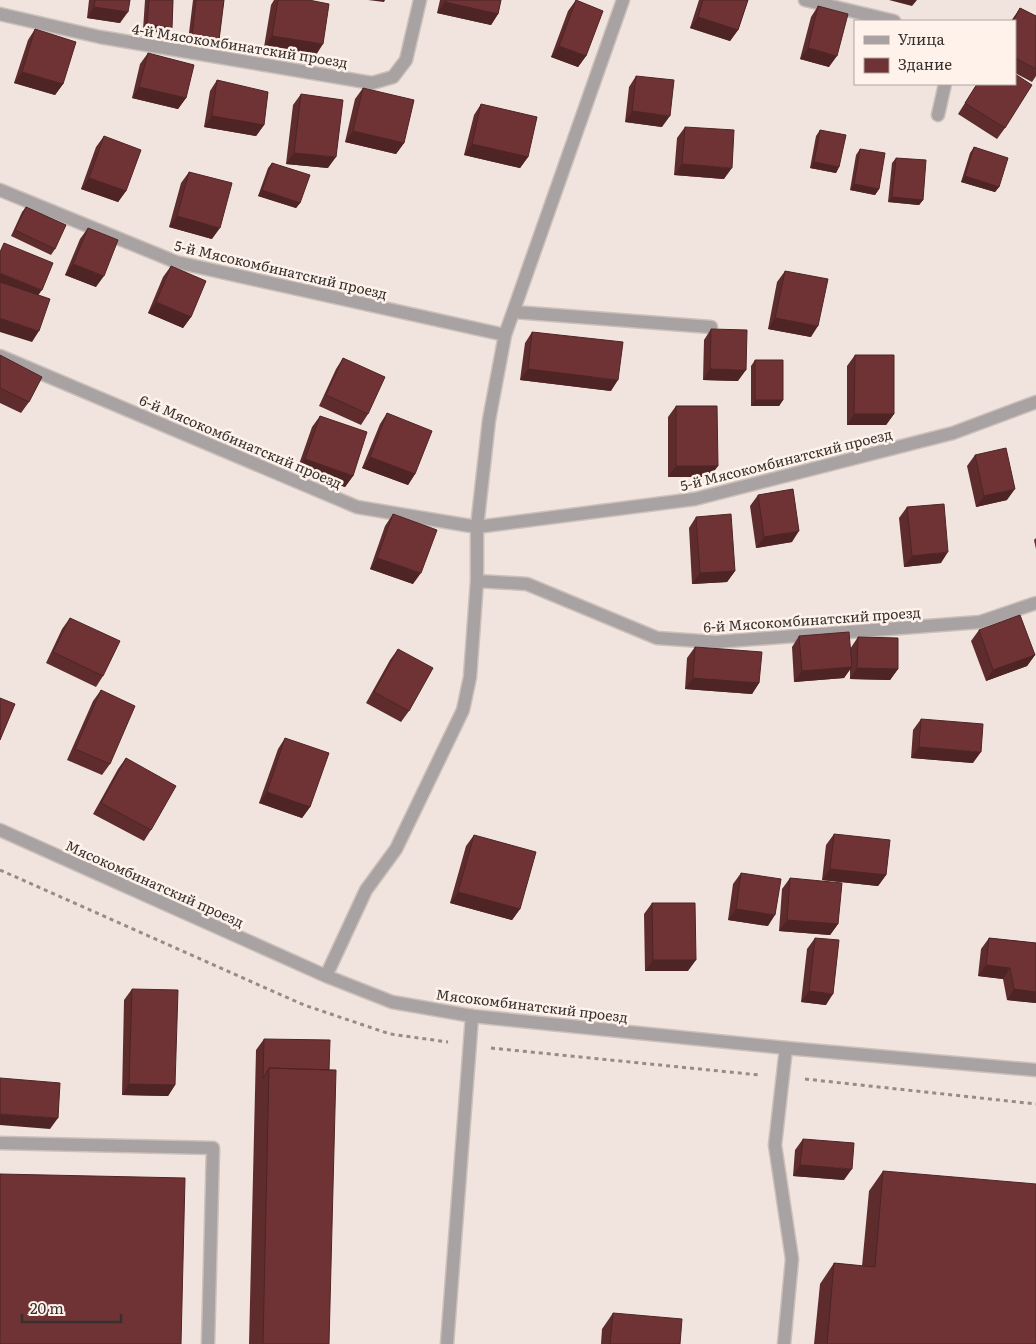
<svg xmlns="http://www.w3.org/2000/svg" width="1036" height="1344" viewBox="0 0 1036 1344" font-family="Literata,serif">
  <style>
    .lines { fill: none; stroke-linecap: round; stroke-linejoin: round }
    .service-casing { stroke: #ccc0bb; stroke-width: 15 }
    .minor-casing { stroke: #ccc0bb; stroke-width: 15 }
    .path { stroke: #958c88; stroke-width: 3; stroke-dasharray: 4 4; stroke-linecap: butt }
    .service { stroke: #a8a2a2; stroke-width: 12 }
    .minor { stroke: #a8a2a2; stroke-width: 12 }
    .wall { fill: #5f2c2e }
    .shaded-wall { fill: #4e2425 }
    .building { fill: #6f3335; stroke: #4e2425 }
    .labels { text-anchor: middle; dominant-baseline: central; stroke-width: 5; stroke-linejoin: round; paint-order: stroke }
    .street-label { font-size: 14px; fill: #36312f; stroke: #fef2eb }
  </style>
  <rect width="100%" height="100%" fill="#f1e4de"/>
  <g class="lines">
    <g class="service-casing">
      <path id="service" d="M805,0l89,21
        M938,115l7,-31
        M514,312l197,15
        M0,1143l213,5 -5,196
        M447,1344l25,-328
        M784,1344l8,-85 -17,-114 11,-97"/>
    </g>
    <g class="minor-casing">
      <path id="minor" d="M0,14l100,23 272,46 21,-6 13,-17 14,-60
        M0,190l176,72 329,73
        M0,356l357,151 120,20 218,-28 258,-66 83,-31
        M477,581l50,3 130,54 58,4 265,-20 56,-19
        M0,830l326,146 66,26 80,14 314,32 250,22
        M326,976l40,-86 30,-41 67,-139 7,-33 7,-96v-54l12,-107 16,-85 118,-335"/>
    </g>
    <path class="path" d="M0,870l304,135 86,29 58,8
      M491,1048l268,27
      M805,1079l231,25"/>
    <use href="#service" class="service"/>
    <use href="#minor" class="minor"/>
  </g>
  <path class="wall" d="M89,0h41l-10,23 -33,-5z
    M145,0h28l-1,28 -4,6 -25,-4z
    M193,0h31l-5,40 -3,6 -28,-5z
    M274,0h35l7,55 -52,-8 7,-42z
    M440,0h61l-3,14 -7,11 -54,-12z
    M576,0l10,56 -8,11 -27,-10 17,-46z
    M699,0h49l-10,30 -8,11 -40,-13z
    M818,6l11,61 -29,-8 11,-42z
    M1020,8l16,8v60l-4,6 -17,-9v-52h-4z
    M35,29l28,55 -8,11 -41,-12 14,-43z
    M148,53l38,45 -8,11 -46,-11 8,-34z
    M636,76l26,51 -37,-5 4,-35z
    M217,80l47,45 -8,11 -52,-9 6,-36z
    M977,84h38l-10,44 -8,11 -39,-25z
    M363,88l41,55 -8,11 -51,-12 10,-43z
    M301,94l27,74 -42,-4 7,-59z
    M481,104l47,53 -8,11 -56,-13 10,-40z
    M685,127l39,52 -50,-4 3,-37z
    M820,130l19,37 -3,6 -26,-5 6,-32z
    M104,136l22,55 -8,11 -37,-13 15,-42z
    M974,147l25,40 -4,5 -34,-10 9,-29z
    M860,149l19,40 -4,6 -25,-5 6,-35z
    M896,158l27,42 -4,5 -31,-3 4,-39z
    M272,163l28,40 -4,5 -38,-12 10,-28z
    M189,172l23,67 -43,-12 12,-44z
    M26,207l29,42 -4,6 -40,-19 11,-24z
    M88,228l8,59 -31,-12 15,-36z
    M171,266l20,51 -8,11 -35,-15 15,-36z
    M785,271l26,66 -43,-8 9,-47z
    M711,329l27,52 -35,-1 1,-40z
    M532,332l79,59 -91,-11 5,-37z
    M0,355l29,47 -8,11 -21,-10z
    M855,355l39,59 -8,11h-39v-59z
    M343,358l25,56 -7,11 -42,-19 17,-37z
    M755,360l28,40 -4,6h-28v-40z
    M676,406l34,71h-42v-60z
    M387,413l28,61 -7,11 -46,-17 18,-44z
    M320,416l33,60 -8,11 -48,-17 15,-43z
    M975,455l32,45 -31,7 -9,-41z
    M758,495l34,47 -36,6 -6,-42z
    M907,507l34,56 -37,4 -5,-49z
    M393,514l20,70 -43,-15 15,-43z
    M696,517l39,54 -8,11 -35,2 -3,-56z
    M1036,538v11l-2,-9z
    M70,618l33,58 -7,11 -50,-24 16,-34z
    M979,630l56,25 -8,11 -41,15 -15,-40z
    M799,636l51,13 8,-12 40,32 -8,11 -40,-1v-10l-6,9 -50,4 -2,-35z
    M695,647l64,36 -7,11 -67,-5 2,-31z
    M398,649l11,62 -8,11 -35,-19 24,-43z
    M101,690l9,74 -8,11 -35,-15 26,-59z
    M921,719l52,44 -62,-5 2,-28z
    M285,738l25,69 -8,11 -43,-15 19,-54z
    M126,758l25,72 -7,11 -51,-27 25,-45z
    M834,834l52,41 -8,11 -56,-6 4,-35z
    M474,835l46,74 -8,11 -62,-17 16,-57z
    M741,873l27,53 -40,-6 5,-36z
    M790,878l48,46 -8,11 -51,-4 3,-42z
    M652,903l36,68h-43l-1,-57z
    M815,938l11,67 -25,-3 6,-53z
    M989,938l47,5v60l-29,-3 -4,-21 -25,-3 3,-27z
    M132,989l43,96 -7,11 -46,-1 2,-95z
    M264,1039l65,305h-80l7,-294z
    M803,1139l41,41 -51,-4 2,-26z
    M883,1171l153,173h-222l6,-60 14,-21 28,3 7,-75z
    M613,1313l67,31h-79l1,-15z"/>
  <path class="shaded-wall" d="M368,0h17l-1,2z
    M889,0h28l-5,6z
    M445,2l53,12 -7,11 -54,-12z
    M94,7l34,5 -8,11 -33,-5z
    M698,17l40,13 -8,11 -40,-13z
    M147,24l25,4 -4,6 -25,-4z
    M192,36l27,4 -3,6 -28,-5z
    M272,36l51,8 -7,11 -52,-8z
    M559,46l27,10 -8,11 -27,-10z
    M808,48l29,8 -8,11 -29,-8z
    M22,72l41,12 -8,11 -41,-12z
    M139,87l47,11 -8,11 -46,-11z
    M632,111l38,5 -8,11 -37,-5z
    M212,116l52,9 -8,11 -52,-9z
    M353,131l51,12 -8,11 -51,-12z
    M472,144l56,13 -8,11 -56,-13z
    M294,153l42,4 -8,11 -42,-4z
    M814,162l25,5 -3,6 -26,-5z
    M682,164l50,4 -8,11 -50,-4z
    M965,176l34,11 -4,5 -34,-10z
    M89,178l37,13 -8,11 -37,-13z
    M854,184l25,5 -4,6 -25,-5z
    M262,190l38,13 -4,5 -38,-12z
    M892,197l31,3 -4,5 -31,-3z
    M177,216l43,12 -8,11 -43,-12z
    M73,264l31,12 -8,11 -31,-12z
    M0,273l42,17 -8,11 -34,-14z
    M156,302l35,15 -8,11 -35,-15z
    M0,318l39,13 -7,11 -32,-10z
    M775,318l43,8 -7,11 -43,-8z
    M528,369l90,11 -7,11 -91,-11z
    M710,369l36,1 -8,11 -35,-1z
    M755,400h28l-4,6h-28z
    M854,414h40l-8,11h-39z
    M370,457l45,17 -7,11 -46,-17z
    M305,459l48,17 -8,11 -48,-17z
    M676,466h42l-8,11h-42z
    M1015,489l-8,11 -31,7 8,-11z
    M799,531l-7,11 -36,6 8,-11z
    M948,552l-7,11 -37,4 8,-11z
    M377,558l44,15 -8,11 -43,-15z
    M735,571l-8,11 -35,2 8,-11z
    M1035,655l-8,11 -41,15 7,-11z
    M852,667l-8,11 -50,4 8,-11z
    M857,668l41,1 -8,11 -40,-1z
    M693,678l66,5 -7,11 -67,-5z
    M919,747l62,5 -8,11 -62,-5z
    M267,792l43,15 -8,11 -43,-15z
    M830,869l56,6 -8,11 -56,-6z
    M458,892l62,17 -8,11 -62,-17z
    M736,909l39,6 -7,11 -40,-6z
    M787,920l51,4 -8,11 -51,-4z
    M653,960h43l-8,11h-43z
    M986,965l24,3 -7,11 -25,-3z
    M1014,989l22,3v11l-29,-3z
    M809,991l24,3 -7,11 -25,-3z
    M129,1084l46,1 -7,11 -46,-1z
    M0,1114l58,4 -8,11 -50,-4z
    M800,1165l52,4 -8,11 -51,-4z"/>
  <path class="building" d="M95,0h35l-2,12 -34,-5z
    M149,0h24l-1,28 -25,-4z
    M196,0h28l-5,40 -27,-4z
    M278,0h31l20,4 -6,40 -51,-8z
    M446,0h55l-3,14 -53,-12z
    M576,0l27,11 -17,45 -27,-10z
    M703,0h45l-10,30 -40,-13z
    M818,6l30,8 -11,42 -29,-8z
    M1020,8l16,8v53l-21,-11v-37h-2z
    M35,29l41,13 -13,42 -41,-12z
    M148,53l46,12 -8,33 -47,-11z
    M1015,74l17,11 -27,43 -40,-25 12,-19h38z
    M636,76l38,4 -4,36 -38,-5z
    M217,80l51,12 -4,33 -52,-9z
    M363,88l51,12 -10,43 -51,-12z
    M301,94l42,6 -7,57 -42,-4z
    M481,104l56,13 -9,40 -56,-13z
    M685,127l49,3 -2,38 -50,-4z
    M820,130l26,5 -7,32 -25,-5z
    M104,136l37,14 -15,41 -37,-13z
    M974,147l34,11 -9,29 -34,-11z
    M860,149l25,4 -6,36 -25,-5z
    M896,158l30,2 -3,40 -31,-3z
    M272,163l38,12 -10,28 -38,-13z
    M189,172l43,11 -12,45 -43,-12z
    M26,207l40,18 -11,24 -40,-19z
    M88,228l30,12 -14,36 -31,-12z
    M4,243l49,20 -11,27 -42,-17v-21z
    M171,266l35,15 -15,36 -35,-15z
    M785,271l43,8 -10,47 -43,-8z
    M0,282l50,17 -11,32 -39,-13z
    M711,329l36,1 -1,40 -36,-1z
    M532,332l91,10 -5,38 -90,-11z
    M0,355l42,22 -13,25 -29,-14z
    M855,355h39v59h-40z
    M343,358l42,19 -17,37 -42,-19z
    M755,360h28v40h-28z
    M676,406h41l1,60h-42z
    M387,413l45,18 -17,43 -45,-17z
    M320,416l47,16 -14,44 -48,-17z
    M1006,448l9,41 -31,7 -9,-41z
    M793,489l6,42 -35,6 -6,-42z
    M944,504l4,48 -36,4 -5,-49z
    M393,514l44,16 -16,43 -44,-15z
    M731,514l4,57 -35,2 -4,-56z
    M1020,615l15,40 -42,15 -14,-40z
    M70,618l50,23 -17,35 -50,-24z
    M849,632l3,35 -50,4 -3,-35z
    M858,637l40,1v31l-41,-1z
    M695,647l67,5 -3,31 -66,-5z
    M398,649l35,19 -24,43 -35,-19z
    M101,690l34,16 -25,58 -35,-15z
    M0,698l15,6 -15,36z
    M921,719l62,5 -2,28 -62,-5z
    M285,738l44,15 -19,54 -43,-15z
    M126,758l50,28 -25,44 -50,-27z
    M834,834l56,6 -4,35 -56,-6z
    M474,835l62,17 -16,57 -62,-17z
    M741,873l40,6 -6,36 -39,-6z
    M790,878l52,5 -4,41 -51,-4z
    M652,903h43l1,57h-43z
    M815,938l24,2 -6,54 -24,-3z
    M989,938l47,5v49l-22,-3 -4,-21 -24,-3z
    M132,989l46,1 -3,95 -46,-1z
    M264,1039l66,1 -1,30 -60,-2 -6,10z
    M269,1068l67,2 -7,274h-66z
    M0,1078l60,5 -2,35 -58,-4z
    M803,1139l51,4 -2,26 -52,-4z
    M883,1171l153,13v160h-209l7,-81 41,4z
    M0,1174l185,4 -4,166h-181z
    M613,1313l69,6 -2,25h-70z"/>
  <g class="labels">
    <g class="street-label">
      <text transform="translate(240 45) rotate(9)">4-й Мясокомбинатский проезд</text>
      <text transform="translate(281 269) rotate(13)">5-й Мясокомбинатский проезд</text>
      <text transform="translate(241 441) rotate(23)">6-й Мясокомбинатский проезд</text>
      <text transform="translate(786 459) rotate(-14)">5-й Мясокомбинатский проезд</text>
      <text transform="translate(812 619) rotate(-4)">6-й Мясокомбинатский проезд</text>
      <text transform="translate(155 883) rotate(24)">Мясокомбинатский проезд</text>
      <text transform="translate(532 1005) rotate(7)">Мясокомбинатский проезд</text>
    </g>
  </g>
  <rect x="854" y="20" width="162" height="65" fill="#fef2eb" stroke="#aea5a0"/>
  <rect x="864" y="36" width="25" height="8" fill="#a8a2a2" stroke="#aea5a0"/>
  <text x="898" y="45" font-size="15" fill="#36312f">Улица</text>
  <rect x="864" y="58" width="25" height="15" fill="#6f3335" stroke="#aea5a0"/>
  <text x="898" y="70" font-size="15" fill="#36312f">Здание</text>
  <path d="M22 1314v8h99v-8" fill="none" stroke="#36312f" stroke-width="2.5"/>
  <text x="30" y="1314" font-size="15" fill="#36312f" stroke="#fef2eb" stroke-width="4" paint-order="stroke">20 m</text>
</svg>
